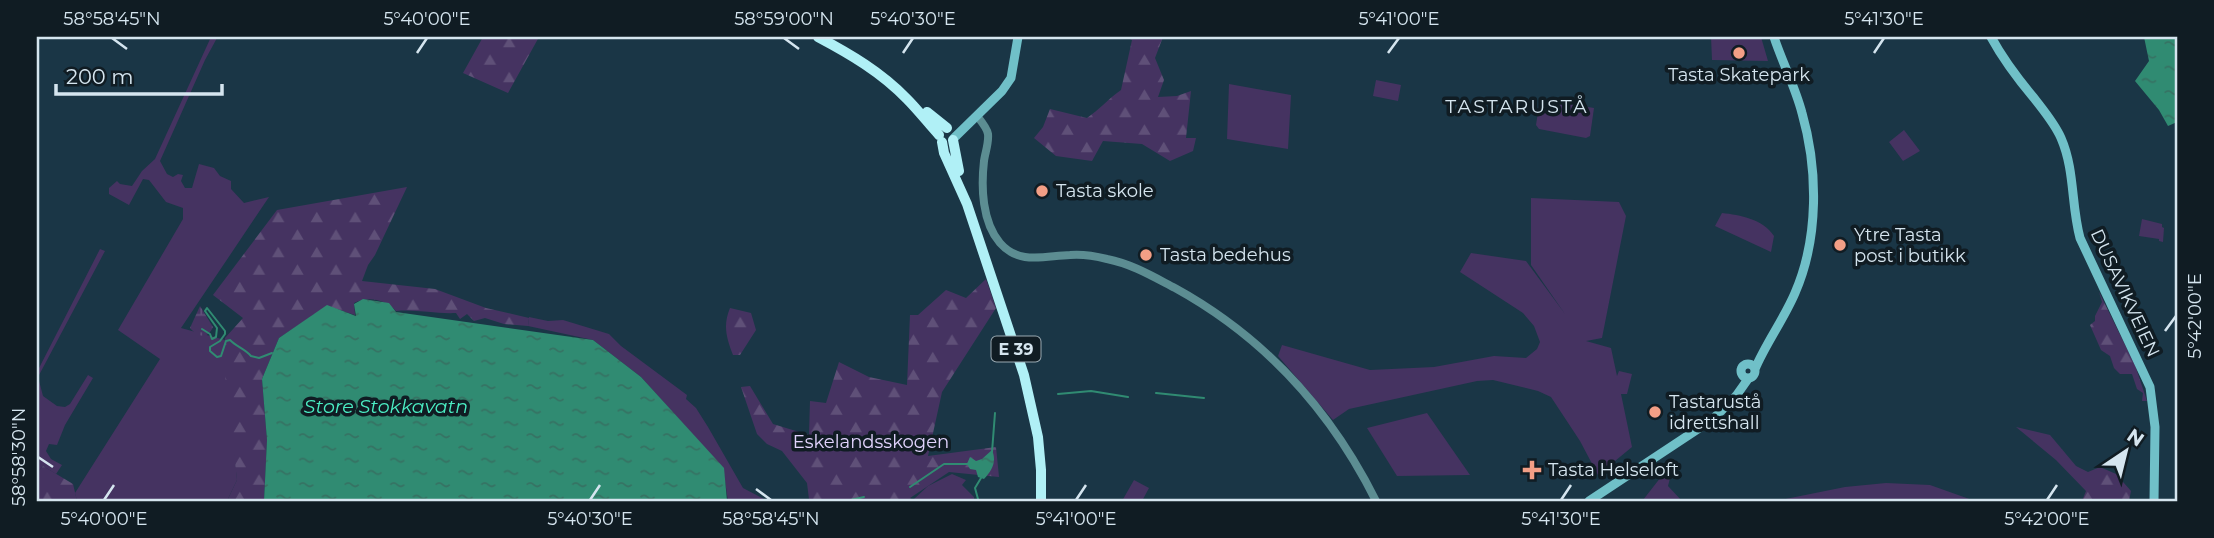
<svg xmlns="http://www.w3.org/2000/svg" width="2214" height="538" viewBox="0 0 2214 538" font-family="Montserrat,sans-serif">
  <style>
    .green { fill: #453361 }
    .forest { fill: url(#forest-firs) }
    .wetland { fill: url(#wetland-marsh) }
    .water { fill: url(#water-ripples) }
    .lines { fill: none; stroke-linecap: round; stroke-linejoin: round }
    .stream { stroke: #308b72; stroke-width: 2 }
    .tertiary { stroke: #5c8d92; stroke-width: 8 }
    .secondary { stroke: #70c0c8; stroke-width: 9 }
    .trunk { stroke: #b0f0f6; stroke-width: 10 }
    .ticks { fill: none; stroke: #d5e5ef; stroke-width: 2.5 }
    .poi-dot { fill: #f39f86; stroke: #101c23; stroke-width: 2.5 }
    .labels { text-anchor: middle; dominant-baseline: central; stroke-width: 7; stroke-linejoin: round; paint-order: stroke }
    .shield { fill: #101c23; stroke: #9aa9b2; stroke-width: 2 }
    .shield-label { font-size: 16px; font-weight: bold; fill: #d5e5ef }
    .poi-label { font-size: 18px; fill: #d5e5ef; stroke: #101c23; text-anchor: start }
    .street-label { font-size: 18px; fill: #d5e5ef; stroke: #101c23 }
    .park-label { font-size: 18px; fill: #e2d4fe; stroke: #101c23 }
    .neighbourhood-label { font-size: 19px; letter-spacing: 2px; fill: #d5e5ef; stroke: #101c23 }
    .water-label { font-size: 19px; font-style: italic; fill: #4beec4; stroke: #101c23 }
    .neatline { fill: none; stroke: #d5e5ef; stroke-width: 2.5 }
    .ticks-label { font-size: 18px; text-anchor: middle; fill: #d5e5ef }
  </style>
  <defs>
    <pattern id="forest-firs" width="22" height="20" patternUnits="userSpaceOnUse" patternTransform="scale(1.75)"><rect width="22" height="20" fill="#453361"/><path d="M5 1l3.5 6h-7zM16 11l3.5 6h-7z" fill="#5f5078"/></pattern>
    <pattern id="wetland-marsh" width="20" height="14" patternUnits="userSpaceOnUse" patternTransform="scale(1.75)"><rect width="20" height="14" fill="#453361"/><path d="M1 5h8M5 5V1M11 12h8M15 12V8" fill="none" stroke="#5f5078"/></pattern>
    <pattern id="water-ripples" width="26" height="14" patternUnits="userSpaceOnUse" patternTransform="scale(1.75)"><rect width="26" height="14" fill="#308b72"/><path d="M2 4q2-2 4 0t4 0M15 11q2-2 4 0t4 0" fill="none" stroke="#367263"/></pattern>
  </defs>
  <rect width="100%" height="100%" fill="#1a3646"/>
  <path class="green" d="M211,37l6,1 -12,22 -45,101 7,13 6,3 5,-3 5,1 -2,6 4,7h7l7,-24 15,4 6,8 11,5v8l13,14 25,-6 -88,131 44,12 12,140 -10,21h-150l-2,-8 85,-134 -42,-29 65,-111v-11l-17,-6 -17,-22 -6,-1 -14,26 -20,-11v-6l8,-7 3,3 12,2 10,-15 13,-12z
    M1711,37h50l7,24 -56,-1z
    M1376,80l25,5 -3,16 -25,-5z
    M1229,84l62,11 -3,54 -61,-10z
    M1540,99l54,9 -4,28 -4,2 -47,-9 -3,-4z
    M1904,130l16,21 -17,10 -14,-19z
    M1531,198l88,4 7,14 -24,122 -16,3 25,7 6,28 2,-5 13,3 -5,20h-6l11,53 -34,28 -18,-34 -29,-44 -13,-6 -45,-11 -16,1 -128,28 -16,11 -55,-64 4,-11 88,25 64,-3 60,-11 32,2 11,-9 3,-7 -6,-16 -11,-13 -63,-41 11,-19 55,8 39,53 -34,-49z
    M1722,213c18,2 41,6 52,23l-3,16 -56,-26z
    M2142,219l20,5v3l2,1 -1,14 -4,-1v-2l-20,-3z
    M100,249l5,2 -67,126 5,19 14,10 8,1 5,-3 18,-29 5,3 -28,47 -8,20 -8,-1 -3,7 5,8 11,6 -6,9 -13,-8 -6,7v-101z
    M529,317l19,4 15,-1 46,14 12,12 66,49 -1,4 10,9 12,19 35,61 25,13h-40l-5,-33 -82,-91 -48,-37 -65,-14z
    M1427,413l43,62 -73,1 -30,-48z
    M1675,459l-7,27 14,15h-66l27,-1z
    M952,474l14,6 -4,5 12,12v4h-56l-4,-2 14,-13z
    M1134,480l15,8 -7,13h-20z
    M1886,483l44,2 45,16h-200l70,-14z"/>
  <path class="forest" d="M483,37h56l-31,56 -45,-20z
    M1127,37h36l-8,21 9,22 -6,17 19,-1 14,-5 -5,47h10l-3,13 -23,10 -28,-17 -39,-3 -11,20 -36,-5 -22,-18 9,-11 7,-18 37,9c12,-8 21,-19 34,-28l11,-50z
    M407,187l-32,68 -7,10 -6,16 73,8 51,19 43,10 -1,8 -24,-2 -19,-6 -11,3 -7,-7 -7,5 -4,-6c-21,1 -40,-4 -60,-2 -11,-12 -28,-15 -42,-8l1,12 -28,-9 -48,32 -17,41 5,61 -3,61h-37l10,-21 -13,-114 1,-28 18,-20 -30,-23 64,-85z
    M986,279l10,29 -54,84 -14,64 68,-9 3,30 -50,-5 -39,26 4,3h-112l7,-2 -2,-16 -25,-32 -15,-7 -10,-10 -16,-47 9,-1 23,38 36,11 1,-34 16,2 13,-41 30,15 38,8 3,-70h8l28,-25 20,8z
    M2099,292l36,73 12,36h-5l1,-8 -6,-4 -5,-15h-12l-6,-6 -4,-12 -9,-6 -11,-25 5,-4v-5l7,-14z
    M730,308l21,5 5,17 -16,25h-7c-7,-18 -10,-30 -3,-47z
    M2016,427l34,8 26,31 12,6 12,-5 16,7 15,17 -2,10h-47l4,-10 -30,-31z
    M43,466l30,18 4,17h-40v-28z"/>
  <path class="wetland" d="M200,306l13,21c-6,13 -15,10 -23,1z"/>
  <path class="water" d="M2144,37h33v85l-9,4 -9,-16 -24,-29 14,-20z
    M363,299l26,4 7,9 197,28 48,37 83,91 3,33h-463l3,-61 -5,-61 17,-41 48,-33 29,11 -2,-12z
    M992,450c5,12 0,20 -8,29l-6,-2 -2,-7 -6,-1 -3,-5 3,-7 6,4 6,-2z"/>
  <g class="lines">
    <path class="stream" d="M202,329l8,5 2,5 4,-2 1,-9 -12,-17 2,-3 18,23v3l-5,7 -10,6v4l7,6 4,-1 5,-15 4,-1c7,7 15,9 21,16l8,2 13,-5
      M1156,393l48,5
      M1058,394l33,-3 37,6
      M992,452l3,-39
      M910,487l34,-23h25
      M978,499l-3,-11 6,-10
      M846,501l18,-4"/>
    <path class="tertiary" d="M977,116c4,5 10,12 11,18 1,9 -3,19 -4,27 -3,26 -2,61 16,82 19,22 44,13 70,12 11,-1 25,1 37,4 25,5 45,17 68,29 89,49 156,123 201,213"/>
    <path class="secondary" d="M1991,37c12,22 27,42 43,61 10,13 21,26 27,40 14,32 10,67 19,100l70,149 5,40 -1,74
      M954,138l48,-47 9,-13 7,-41
      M1741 371a7 7 0 1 1 14 0a7 7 0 1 1-14 0Z
      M1755,369c11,-26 29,-50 40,-76 24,-55 23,-124 7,-180 -7,-27 -20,-51 -28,-76
      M1589,501l124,-82 23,-23 12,-17"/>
    <path class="trunk" d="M818,37c32,17 63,35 89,62 11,11 21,24 32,36
      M927,112l20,16
      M953,140l6,31
      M942,142l2,11 23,51 57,171 14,62 3,33v31"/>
  </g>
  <path class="ticks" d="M112,38l15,11M784,38l15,11M417,53l10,-15M903,53l10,-15M1388,53l11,-15M1874,53l10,-15M2165,331l11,-15M38,457l15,10M756,489l15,11M104,500l10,-15M590,500l10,-15M1076,500l10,-15M1561,500l10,-15M2047,500l10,-15"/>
  <g class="poi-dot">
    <circle cx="1739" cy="53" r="7"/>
    <circle cx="1042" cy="191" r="7"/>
    <circle cx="1840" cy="245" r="7"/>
    <circle cx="1146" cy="255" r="7"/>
    <circle cx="1655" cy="412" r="7"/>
    <path d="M1528.5 459.5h7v7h7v7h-7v7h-7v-7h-7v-7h7z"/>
  </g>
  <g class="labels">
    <rect class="shield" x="991.5" y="336.5" width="49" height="25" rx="5"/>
    <g class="shield-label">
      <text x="1016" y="349">E 39</text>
    </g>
    <g class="poi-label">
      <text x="1739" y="75" text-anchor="middle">Tasta Skatepark</text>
      <text x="1056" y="191">Tasta skole</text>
      <text x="1854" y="235">Ytre Tasta<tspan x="1854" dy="21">post i butikk</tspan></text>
      <text x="1160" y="255">Tasta bedehus</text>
      <text x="1669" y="402">Tastarustå<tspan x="1669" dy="21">idrettshall</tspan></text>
      <text x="1548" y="470">Tasta Helseloft</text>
    </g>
    <g class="street-label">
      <text transform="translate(2125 293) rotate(65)">DUSAVIKVEIEN</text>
    </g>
    <g class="park-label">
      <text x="871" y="442">Eskelandsskogen</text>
    </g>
    <g class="neighbourhood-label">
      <text x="1517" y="106">TASTARUSTÅ</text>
    </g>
    <g class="water-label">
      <text x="386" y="406">Store Stokkavatn</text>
    </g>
  </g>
  <rect width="2214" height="538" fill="none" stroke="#101c23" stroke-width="77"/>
  <g transform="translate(2126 451) rotate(35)" stroke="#101c23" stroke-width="5" paint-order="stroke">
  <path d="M0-5L12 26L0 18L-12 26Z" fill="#d5e5ef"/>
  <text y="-10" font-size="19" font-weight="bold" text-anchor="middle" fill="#d5e5ef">N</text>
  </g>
  <path d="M56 84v10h166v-10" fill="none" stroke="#d5e5ef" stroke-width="3.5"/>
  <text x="66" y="84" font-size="21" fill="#d5e5ef" stroke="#101c23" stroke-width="5" paint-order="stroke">200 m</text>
  <rect x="38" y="38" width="2138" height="462" class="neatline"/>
  <g class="ticks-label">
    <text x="112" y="25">58°58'45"N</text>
    <text x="427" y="25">5°40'00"E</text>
    <text x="784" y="25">58°59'00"N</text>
    <text x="913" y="25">5°40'30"E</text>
    <text x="1399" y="25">5°41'00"E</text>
    <text x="1884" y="25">5°41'30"E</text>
    <text transform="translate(2195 316) rotate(-90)" y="6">5°42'00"E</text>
    <text transform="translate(19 457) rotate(-90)" y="6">58°58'30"N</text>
    <text x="104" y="525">5°40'00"E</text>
    <text x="590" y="525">5°40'30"E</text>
    <text x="771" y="525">58°58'45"N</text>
    <text x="1076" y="525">5°41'00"E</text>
    <text x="1561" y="525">5°41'30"E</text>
    <text x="2047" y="525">5°42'00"E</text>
  </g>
</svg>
